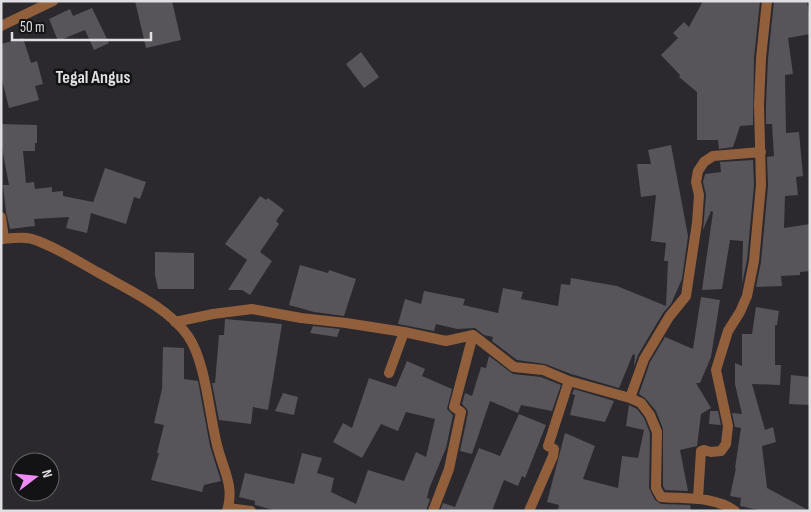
<svg xmlns="http://www.w3.org/2000/svg" width="811" height="512" viewBox="0 0 811 512" font-family="'Sofia Sans Condensed',sans-serif">
  <style>
    .building { fill: #57545a }
    .lines { fill: none; stroke-linecap: round; stroke-linejoin: round }
    .minor { stroke: #925f3d; stroke-width: 10 }
    .tertiary { stroke: #925f3d; stroke-width: 10 }
    .labels { text-anchor: middle; dominant-baseline: central; stroke-width: 5; stroke-linejoin: round; paint-order: stroke }
    .quarter-label { font-size: 18px; font-weight: bold; fill: #dfdee1; stroke: #131214 }
  </style>
  <rect width="100%" height="100%" fill="#2b292e"/>
  <path class="building" d="M135,1h37l9,39 -35,8z
    M703,1h57l-6,57 -1,67 -13,1 -7,21 -14,2 -1,-9h-21v-48l-18,-15 1,-2 -19,-20 17,-17 -5,-5 11,-11 5,5z
    M774,1h33l3,18v15l-22,4 5,36 -8,1 1,58 13,-1 4,44 -7,1 2,18 -13,1 -1,32 26,-4v47l-10,1v3l-19,1 1,10 -26,1 5,-25 7,-76 -1,-29 7,-1 -2,-32h-6v-19l2,-46z
    M92,8l17,35 -15,7 -9,-20 -27,11 -9,-22 21,-10 3,7z
    M23,38l8,25 6,-2 6,23 -8,2 4,14 -30,8 -8,-32v-32z
    M361,52l18,25 -15,11 -18,-24z
    M1,124l36,1v18h-2v8h-12l3,32 8,-1 1,7 17,-2v5l11,-1v5l30,6v1l12,-35 41,14 -6,17 -6,-2 -8,27 -35,-11 -4,20 -21,-5 3,-11 -35,2 1,7 -25,3 -4,-17 -3,-27h6l-8,-42z
    M671,145l17,91 -6,43 -11,25 -8,9 -25,42 -4,12 1,-12 -2,-1 -14,34 -48,-14 -26,-10 -28,-4 -25,-19 1,-4 -9,-2 -9,-7 -18,1 -21,-5 -2,7 -36,-7 7,-25 16,5 3,-13 41,8 -2,6 35,8 5,-25 20,4 -2,7 37,7 3,-22 9,1 1,-7 46,8 49,20 2,-45h-4l2,-18 -15,-2 5,-46 -15,2 -4,-33h14l-3,-14z
    M753,160l1,25 -7,75 -5,24 1,-43 -13,-1 -8,49 -20,1 11,-78 -2,-1 -8,19 3,-35 -3,-13 2,-8 16,-2 -1,-10z
    M260,196l6,4 2,-2 16,12 -8,11 3,3 -19,28 12,9 -22,34 -8,-5h-14l19,-30 -22,-16z
    M155,252l39,1v36h-36l-3,-14z
    M300,265l28,8 1,-3 27,9 -12,37 -30,-4 -25,-7z
    M701,297l19,3 -9,57 -11,26h-4l15,25 -10,6 -4,32 -17,4 8,41 -23,-1 -2,-4v-57l-7,-18 -10,-12 -7,-5 11,-32 15,-25 28,12z
    M756,307l23,4 -2,14h-2v40h6l-1,20 -28,-1 13,46 8,-3 3,15 -14,4 5,42 43,23h-47l-23,-5 1,-8 -11,-2 6,-28h-1l6,-40 -6,-1 -3,-14 10,1 -7,-30v-21l7,3v-32h10z
    M225,319l57,5 -14,86 -15,-3 -2,17 -32,-4 -7,-37h3l4,-48h5z
    M313,326l27,3 -3,8 -27,-4z
    M163,347l21,1v31l14,2 12,65 11,35 -17,4 -2,7 -51,-12 8,-27h-2l7,-28 -10,-2 8,-34z
    M489,356l24,18 28,3 20,8 -9,26 -31,-6 -3,8 -28,-12 -18,53 -12,-3 8,-38 -1,-4 -5,-5 3,-11 7,3 9,-29 5,1z
    M407,361l18,8 -3,7 30,13 -5,20 6,6 -7,33 -17,41 -2,9 3,1 -4,12h-149l-22,-6v-4l-16,-4 6,-24 49,11 8,-31 20,5 -5,15 17,5 -3,14 25,12 12,-34 36,11 12,-29 10,5 9,-38 -29,-7 -8,19 -17,-7 -19,34 -29,-16 10,-19 9,5 17,-50 27,9z
    M791,375l19,2v28l-21,-1z
    M574,389l40,12 -9,21 -35,-7 5,-20 -3,-1z
    M283,393l15,4 -4,18 -19,-4z
    M629,405l8,4 7,9 6,15 -1,55 6,12 6,4 29,1 1,6h-133l1,-6 -12,-3 18,-69 30,13 -12,33 35,9 4,-32 16,2 6,-28 -18,-4z
    M710,411h8l3,14 -12,-1z
    M519,414l27,11 -21,53 -3,-2 -4,10 -14,-6 -12,31h-52l3,-8 12,4 24,-59 21,8z"/>
  <g class="lines">
    <path class="minor" d="M1,217l3,22
      M1,239c13,-1 25,-3 37,2 21,8 41,21 61,32 28,16 70,35 89,63 18,26 21,78 29,109 6,25 18,41 10,66
      M175,322l38,-8 39,-5 49,9 45,5 58,9 42,9 27,-6 41,32 29,3 26,11 61,17 11,5 9,12 7,17 -1,56 5,9c25,2 53,-1 74,14
      M389,373l15,-41
      M630,398l14,-39 25,-42 17,-21 11,-73 2,-28 -3,-13 2,-11 6,-9 9,-6 48,-4
      M698,498l3,-47 3,-1 7,2 10,-1 5,-7 2,-18 -12,-56 12,-39 12,-19 7,-16 7,-35 7,-76 -2,-80 2,-47 6,-57
      M228,508l23,3
      M433,511l16,-42 12,-57 -7,-5 19,-72
      M529,511l24,-55 1,-7 -6,-3 21,-65"/>
    <path class="tertiary" d="M1,26l52,-25"/>
  </g>
  <g class="labels">
    <g class="quarter-label">
      <text x="93" y="77">Tegal Angus</text>
    </g>
  </g>
  <rect width="811" height="512" fill="none" stroke="#dfdee1" stroke-width="5"/>
  <g transform="translate(35 477) rotate(74)"><circle r="24" fill="#131214" stroke="#656466"/>
  <path d="M0-4L9 19L0 12L-9 19Z" fill="#f08bf5"/>
  <text y="-8" font-size="14" font-weight="bold" text-anchor="middle" fill="#dfdee1">N</text>
  </g>
  <path d="M12 32v8h139v-8" fill="none" stroke="#dfdee1" stroke-width="2.5"/>
  <text x="20" y="32" font-size="15" fill="#dfdee1" stroke="#131214" stroke-width="4" paint-order="stroke">50 m</text>
</svg>
